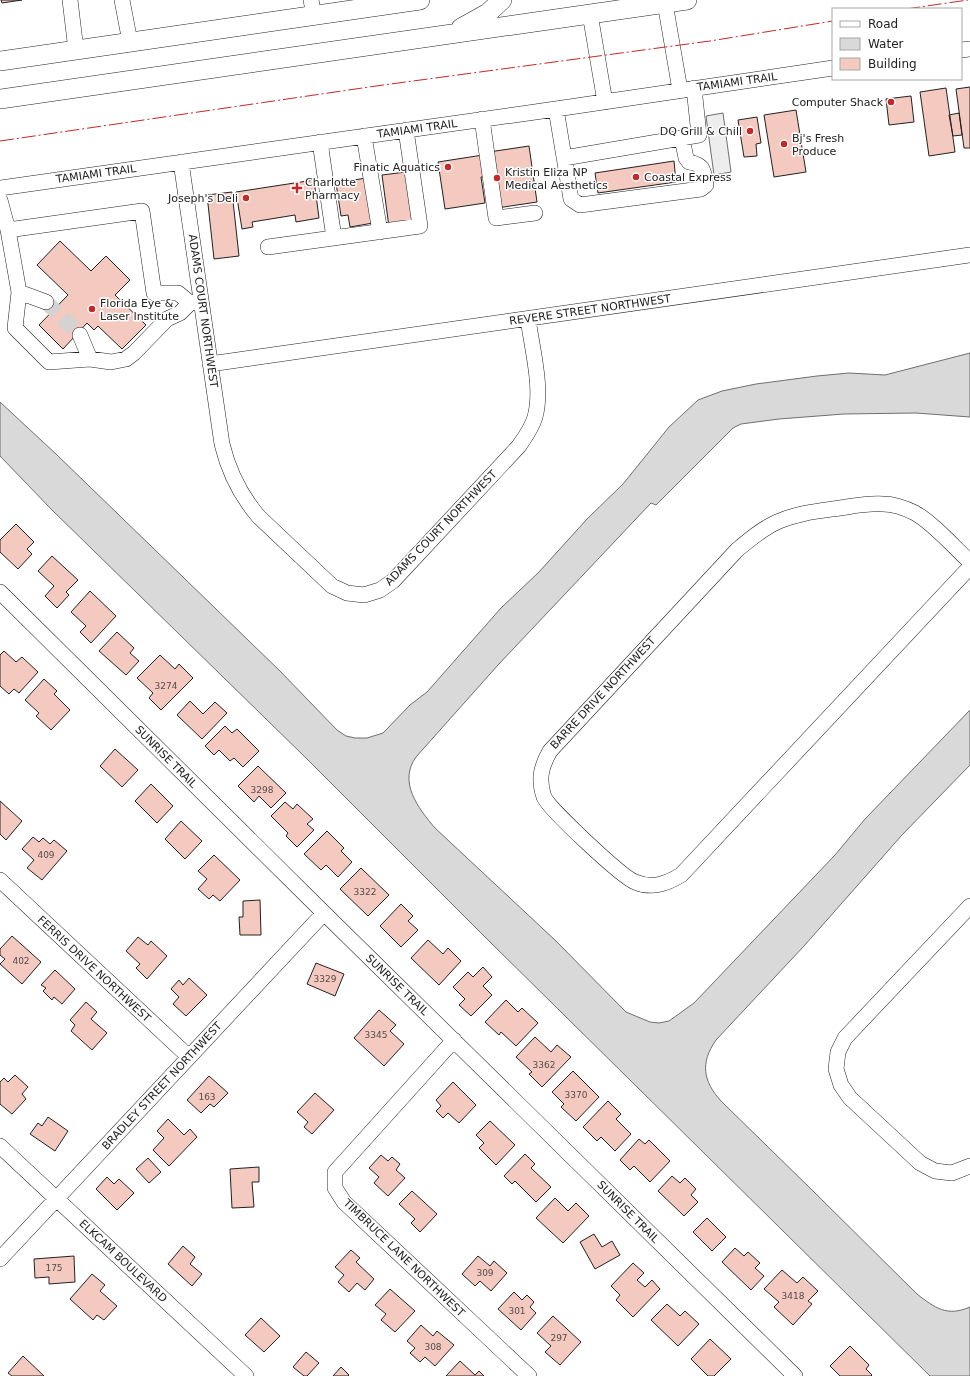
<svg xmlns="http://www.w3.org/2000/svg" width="970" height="1376" viewBox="0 0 970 1376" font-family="'DejaVu Sans',sans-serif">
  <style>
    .parking { fill: #ededed; stroke: #6f6f6f }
    .water { fill: #d9d9d9; stroke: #6f6f6f }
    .building { fill: #f3c9c0; stroke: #222 }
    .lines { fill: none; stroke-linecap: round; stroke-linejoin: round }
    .minor-tunnel { stroke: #d3d3d3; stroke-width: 15; stroke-dasharray: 15 8; stroke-linecap: butt }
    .minor-casing { stroke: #222; stroke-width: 16 }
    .major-casing { stroke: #222; stroke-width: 20 }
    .minor { stroke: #fff; stroke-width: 15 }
    .major { stroke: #fff; stroke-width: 19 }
    .power { stroke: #c62828; stroke-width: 1; stroke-dasharray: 14 3 2 3; stroke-linecap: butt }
    .poi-dot { fill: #c62828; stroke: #fff; stroke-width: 1.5 }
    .labels { text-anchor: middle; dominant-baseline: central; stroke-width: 3; stroke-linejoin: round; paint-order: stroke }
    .number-label { font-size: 9px; fill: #564c4a }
    .street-label { font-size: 11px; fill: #222; stroke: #fff }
    .poi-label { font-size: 11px; fill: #222; stroke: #fff; text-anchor: start }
  </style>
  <rect width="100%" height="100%" fill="#fff"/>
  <path class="parking" d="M723,113l8,59 -17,3 -8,-59z"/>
  <path class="water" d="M970,353v64l-54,-4 -72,1 -65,5 -38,5 -8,4 -77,77 -5,-2 -153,162 -82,92c-18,25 2,51 19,71l121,113 70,71 24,10 9,1 10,-2 25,-18 141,-148 30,-36 105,-109v55l-68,70 -98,111 -88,94c-16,23 -13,41 5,61l90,88 106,105c18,14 30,23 53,13v69h-40l-445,-439 -177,-177 -256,-250 -52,-54v-54l56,52 224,217 57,59 9,6 9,2h12l16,-5 27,-28 17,-13 74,-84 38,-36 48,-53 36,-35 46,-57 29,-27 24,-9 34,-7 61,-8 32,-3 36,2z"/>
  <path class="building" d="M1,0h21l-20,3z
    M970,87v61h-6l-8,-59z
    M946,88l9,64 -26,4 -9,-64z
    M911,96l3,26 -25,3 -3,-26z
    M796,110l10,62 -32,5 -10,-62z
    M959,113l3,22 -9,1 -4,-21z
    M757,117l4,26 -5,1 1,12 -13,1 -6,-37z
    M529,146l8,56 -40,6 -8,-56z
    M483,155l3,21 -5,1 4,26 -40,6 -7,-47z
    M674,161l2,21 -78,11 -3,-20z
    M406,172l7,52 -24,3 -7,-52z
    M366,178l7,45 -23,4 -2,-12 -7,1 -5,-33z
    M314,180l5,38 -23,4 -1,-7 -43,7 1,5 -11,2 -6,-37z
    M232,192l7,64 -25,3 -7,-64z
    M60,241l31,30 15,-15 24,24 -15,15 31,30 -24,24 -24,-23 -4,4 -7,-7 -24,26 -24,-24 29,-30 -31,-30z
    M16,524l18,18 -7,7 5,5 -14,15 -18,-17v-12z
    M52,556l26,24 -12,12 3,3 -12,13 -12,-12 9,-10 -16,-15z
    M90,591l26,25 -25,27 -11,-11 6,-6 -15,-14z
    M117,632l17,16 -4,5 9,8 -13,14 -27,-24z
    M4,651l12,11 6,-5 16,15 -19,21 -5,-4 -5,5 -9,-8v-31z
    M160,655l15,14 4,-5 14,14 -32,32 -12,-12 4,-5 -16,-15z
    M44,679l13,12 -3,3 16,16 -19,20 -15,-14 3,-3 -14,-13z
    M190,701l13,13 12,-12 12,11 -25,26 -25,-24z
    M225,726l7,7 5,-4 22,22 -16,16 -9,-9 -4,3 -11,-11 -5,5 -9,-9z
    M115,749l23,21 -16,17 -22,-21z
    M258,766l28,27 -15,15 -12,-12 -5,6 -16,-16z
    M151,784l22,22 -16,17 -22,-22z
    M0,801l22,20 -16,19 -6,-6z
    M285,802l8,7 4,-5 16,15 -6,5 7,6 -17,17 -11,-11 2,-3 -17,-17z
    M181,821l21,20 -17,18 -20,-20z
    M327,831l17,17 -3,3 11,11 -14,15 -12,-12 -5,5 -17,-16z
    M33,837l6,5 4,-4 7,6 4,-4 13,11 -25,29 -15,-12 7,-8 -12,-11z
    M214,855l26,25 -20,21 -7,-6 -4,4 -11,-10 9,-10 -9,-8z
    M361,868l28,27 -21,21 -28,-27z
    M260,900l1,35h-21l-1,-18h4v-16z
    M401,904l12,12 -5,5 10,9 -17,17 -21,-21z
    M12,936l29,26 -19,22 -22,-20 5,-5 -5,-4v-6z
    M138,937l10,8 3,-4 16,15 -20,23 -11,-11 4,-4 -14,-13z
    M428,940l15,14 5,-6 13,13 -22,24 -28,-27z
    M316,963l28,11 -9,22 -28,-12z
    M483,967l9,10 -9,9 9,9 -21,21 -12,-11 6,-6 -12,-12 15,-15 5,5z
    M55,970l20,19 -13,15 -8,-7 -2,3 -9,-9 3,-3 -5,-3z
    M189,978l18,17 -21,21 -13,-12 6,-7 -8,-8 8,-9 4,5z
    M506,1000l12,12 4,-4 16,15 -22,23 -15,-14 -2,3 -14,-13z
    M86,1002l11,10 -6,7 16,14 -15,17 -21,-19 4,-6 -5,-5z
    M379,1010l17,15 -6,6 14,13 -20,22 -30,-28z
    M535,1037l16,15 6,-7 14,12 -29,30 -13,-13 3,-2 -16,-15z
    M573,1071l26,26 -23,24 -15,-14 3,-3 -12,-12z
    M15,1075l13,12 -6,7 4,5 -14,15 -12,-10v-22l4,-4 4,4z
    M209,1076l19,17 -14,14 -4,-3 -9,9 -14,-13z
    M453,1082l23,23 -17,18 -11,-10 -5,5 -7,-7 5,-5 -5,-6z
    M315,1093l19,17 -22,24 -8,-7 4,-5 -11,-10z
    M608,1101l13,13 -5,5 15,15 -16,17 -14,-14 -4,4 -14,-14z
    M48,1117l20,14 -13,20 -25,-17 8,-11 4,3z
    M168,1119l16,16 6,-6 7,8 -28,29 -16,-16 11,-12 -7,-7z
    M490,1121l25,24 -19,20 -17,-17 5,-5 -8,-8z
    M639,1139l6,5 4,-4 21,21 -20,21 -16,-16 -4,4 -10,-10z
    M525,1154l10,10 -4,4 20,19 -15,15 -21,-21 -3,3 -8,-8z
    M381,1155l7,6 4,-4 8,7 -4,6 9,8 -17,18 -14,-13 5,-6 -10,-9z
    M148,1158l13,14 -12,11 -13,-14z
    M259,1167v15h-7l2,25 -22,1 -2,-39z
    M672,1176l8,7 5,-5 11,11 -5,6 7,7 -14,14 -26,-25z
    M107,1177l7,7 5,-5 15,14 -17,17 -21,-21z
    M412,1191l25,23 -17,18 -9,-9 4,-4 -16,-15z
    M555,1198l13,13 8,-8 13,13 -26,27 -27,-25z
    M707,1218l19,19 -14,14 -19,-19z
    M594,1234l8,13 10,-6 8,14 -25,14 -15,-27z
    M183,1246l12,11 -5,7 12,10 -10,12 -24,-22z
    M735,1248l9,8 4,-4 12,11 -5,5 9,8 -13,14 -29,-28z
    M351,1250l9,8 -4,4 18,17 -9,11 -8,-7 -8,9 -11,-10 6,-7 -9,-8z
    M74,1256l1,26 -26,2v-7l-14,1 -1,-19z
    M478,1256l12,10 4,-5 13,12 -16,18 -11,-10 -5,5 -13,-12z
    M633,1263l11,10 -7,7 8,7 7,-7 8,9 -27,28 -17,-17 4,-5 -9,-9z
    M782,1270l15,13 6,-6 15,14 -10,10 4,3 -19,21 -19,-18 5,-5 -15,-13z
    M92,1274l13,11 -5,6 17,15 -13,14 -7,-5 -4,5 -23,-21z
    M390,1289l25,22 -20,21 -14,-12 5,-6 -11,-9z
    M514,1292l8,8 5,-5 7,7 -4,5 6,6 -15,17 -23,-21z
    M667,1304l13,12 5,-5 14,13 -21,22 -27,-26z
    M553,1316l28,26 -21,23 -15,-13 6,-6 -14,-13z
    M261,1318l19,18 -16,16 -19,-17z
    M421,1325l12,11 4,-5 17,14 -19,21 -10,-9 -5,5 -10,-9 5,-5 -8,-7z
    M710,1339l21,20 -17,17h-6l-17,-17z
    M850,1346l19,19 -3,4 6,6 -1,1h-31l-10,-10z
    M306,1352l13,11 -12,13h-3l-11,-9z
    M23,1356l21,20h-32l-4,-3z
    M460,1361l15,14 4,-4 5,5h-38z
    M341,1367l8,8 -1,1h-15z"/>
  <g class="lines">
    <path class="minor-tunnel" d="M46,302l34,33"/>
    <g class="minor-casing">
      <path id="minor" d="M70,0l6,50
        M122,0l8,42
        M311,0l3,15
        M665,3l15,87
        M590,14l15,88
        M961,50l9,-1
        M556,109l15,90 9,6 121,-16 5,-4c-3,-14 -1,-20 -17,-23l-3,-4 -4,-20
        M482,119l14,99 39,-5
        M364,136l16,96
        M320,142l14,96
        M564,158l135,-23 -5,-47
        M181,162l41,282c7,29 18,51 37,73l73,69 15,7 17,2 16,-5 13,-9 126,-135c6,-9 13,-18 16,-29 8,-28 -3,-69 -7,-98
        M0,188l556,-79 277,-41
        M0,200l8,30 134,-19 12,82h24l12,10 9,-2
        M8,230l11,62 -4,36 34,34 41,-3 21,3 15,-3 8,-6 33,-34 13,-6 10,-10
        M268,247l152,-21 -14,-96
        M19,292l27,10
        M80,335l10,24
        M210,364l760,-109
        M970,562c-16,-15 -37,-39 -55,-49 -10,-5 -22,-9 -32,-9 -15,-1 -29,2 -43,4 -21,3 -43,5 -63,14 -15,7 -27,17 -40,28l-187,201c-9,16 -12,28 -6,46 5,12 78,80 91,85 17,7 31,2 46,-7l289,-308
        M0,592l324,321 471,463
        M0,880l189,177
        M970,906l-125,132 -7,14 -2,17 5,16 9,13 70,65 15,8 17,2 18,-7
        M454,1040l-119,132v16l9,14 185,174
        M0,1146l246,230
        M0,1259l324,-346"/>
    </g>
    <g class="major-casing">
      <path id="major" d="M461,28l27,-15 14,-13
        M0,61l420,-61
        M0,99l687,-99"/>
    </g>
    <use href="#minor" class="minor"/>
    <use href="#major" class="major"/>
    <path class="power" d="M906,9l62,-9
      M0,141l376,-55 334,-45 123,-20"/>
  </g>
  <g class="poi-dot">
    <circle cx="891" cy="102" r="4"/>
    <circle cx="750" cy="131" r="4"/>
    <circle cx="784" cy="144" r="4"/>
    <circle cx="448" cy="167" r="4"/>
    <circle cx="636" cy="177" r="4"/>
    <circle cx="497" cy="178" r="4"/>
    <path d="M295 182h4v4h4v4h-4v4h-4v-4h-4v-4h4z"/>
    <circle cx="246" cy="198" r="4"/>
    <circle cx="92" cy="309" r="4"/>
  </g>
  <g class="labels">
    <g class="number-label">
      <text x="166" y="686">3274</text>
      <text x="262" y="790">3298</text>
      <text x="46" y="855">409</text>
      <text x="365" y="892">3322</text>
      <text x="21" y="961">402</text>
      <text x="325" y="979">3329</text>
      <text x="376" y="1035">3345</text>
      <text x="544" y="1065">3362</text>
      <text x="576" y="1095">3370</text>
      <text x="207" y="1097">163</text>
      <text x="54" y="1268">175</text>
      <text x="485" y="1273">309</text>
      <text x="793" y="1296">3418</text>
      <text x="517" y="1311">301</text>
      <text x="559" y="1338">297</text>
      <text x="433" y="1347">308</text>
    </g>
    <g class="street-label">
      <text transform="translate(737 82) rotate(-8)">TAMIAMI TRAIL</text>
      <text transform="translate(417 129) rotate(-8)">TAMIAMI TRAIL</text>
      <text transform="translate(96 174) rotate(-8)">TAMIAMI TRAIL</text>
      <text transform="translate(590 310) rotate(-8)">REVERE STREET NORTHWEST</text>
      <text transform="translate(203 311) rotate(82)">ADAMS COURT NORTHWEST</text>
      <text transform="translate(441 528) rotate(-46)">ADAMS COURT NORTHWEST</text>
      <text transform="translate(603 693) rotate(-47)">BARRE DRIVE NORTHWEST</text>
      <text transform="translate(166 757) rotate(45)">SUNRISE TRAIL</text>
      <text transform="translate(94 969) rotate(43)">FERRIS DRIVE NORTHWEST</text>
      <text transform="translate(397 985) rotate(44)">SUNRISE TRAIL</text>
      <text transform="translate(162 1086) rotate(-47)">BRADLEY STREET NORTHWEST</text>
      <text transform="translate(628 1212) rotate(45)">SUNRISE TRAIL</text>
      <text transform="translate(404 1258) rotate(44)">TIMBRUCE LANE NORTHWEST</text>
      <text transform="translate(123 1261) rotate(43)">ELKCAM BOULEVARD</text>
    </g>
    <g class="poi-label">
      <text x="883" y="102" text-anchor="end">Computer Shack</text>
      <text x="742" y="131" text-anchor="end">DQ Grill &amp; Chill</text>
      <text x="792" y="138">Bj's Fresh<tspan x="792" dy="13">Produce</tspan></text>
      <text x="440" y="167" text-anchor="end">Finatic Aquatics</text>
      <text x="505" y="172">Kristin Eliza NP<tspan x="505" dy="13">Medical Aesthetics</tspan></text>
      <text x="644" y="177">Coastal Express</text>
      <text x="305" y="182">Charlotte<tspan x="305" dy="13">Pharmacy</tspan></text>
      <text x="238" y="198" text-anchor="end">Joseph's Deli</text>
      <text x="100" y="303">Florida Eye &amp;<tspan x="100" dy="13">Laser Institute</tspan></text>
    </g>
  </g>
  <rect x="832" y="8" width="130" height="72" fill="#ffffff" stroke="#a7a7a7"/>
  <rect x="840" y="21" width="20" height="6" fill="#ffffff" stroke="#a7a7a7"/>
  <text x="868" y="28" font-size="12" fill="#222222">Road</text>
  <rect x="840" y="38" width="20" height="12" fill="#d9d9d9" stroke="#a7a7a7"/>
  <text x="868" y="48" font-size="12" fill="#222222">Water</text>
  <rect x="840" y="58" width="20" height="12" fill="#f3c9c0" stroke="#a7a7a7"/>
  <text x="868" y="68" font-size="12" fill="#222222">Building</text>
</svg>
